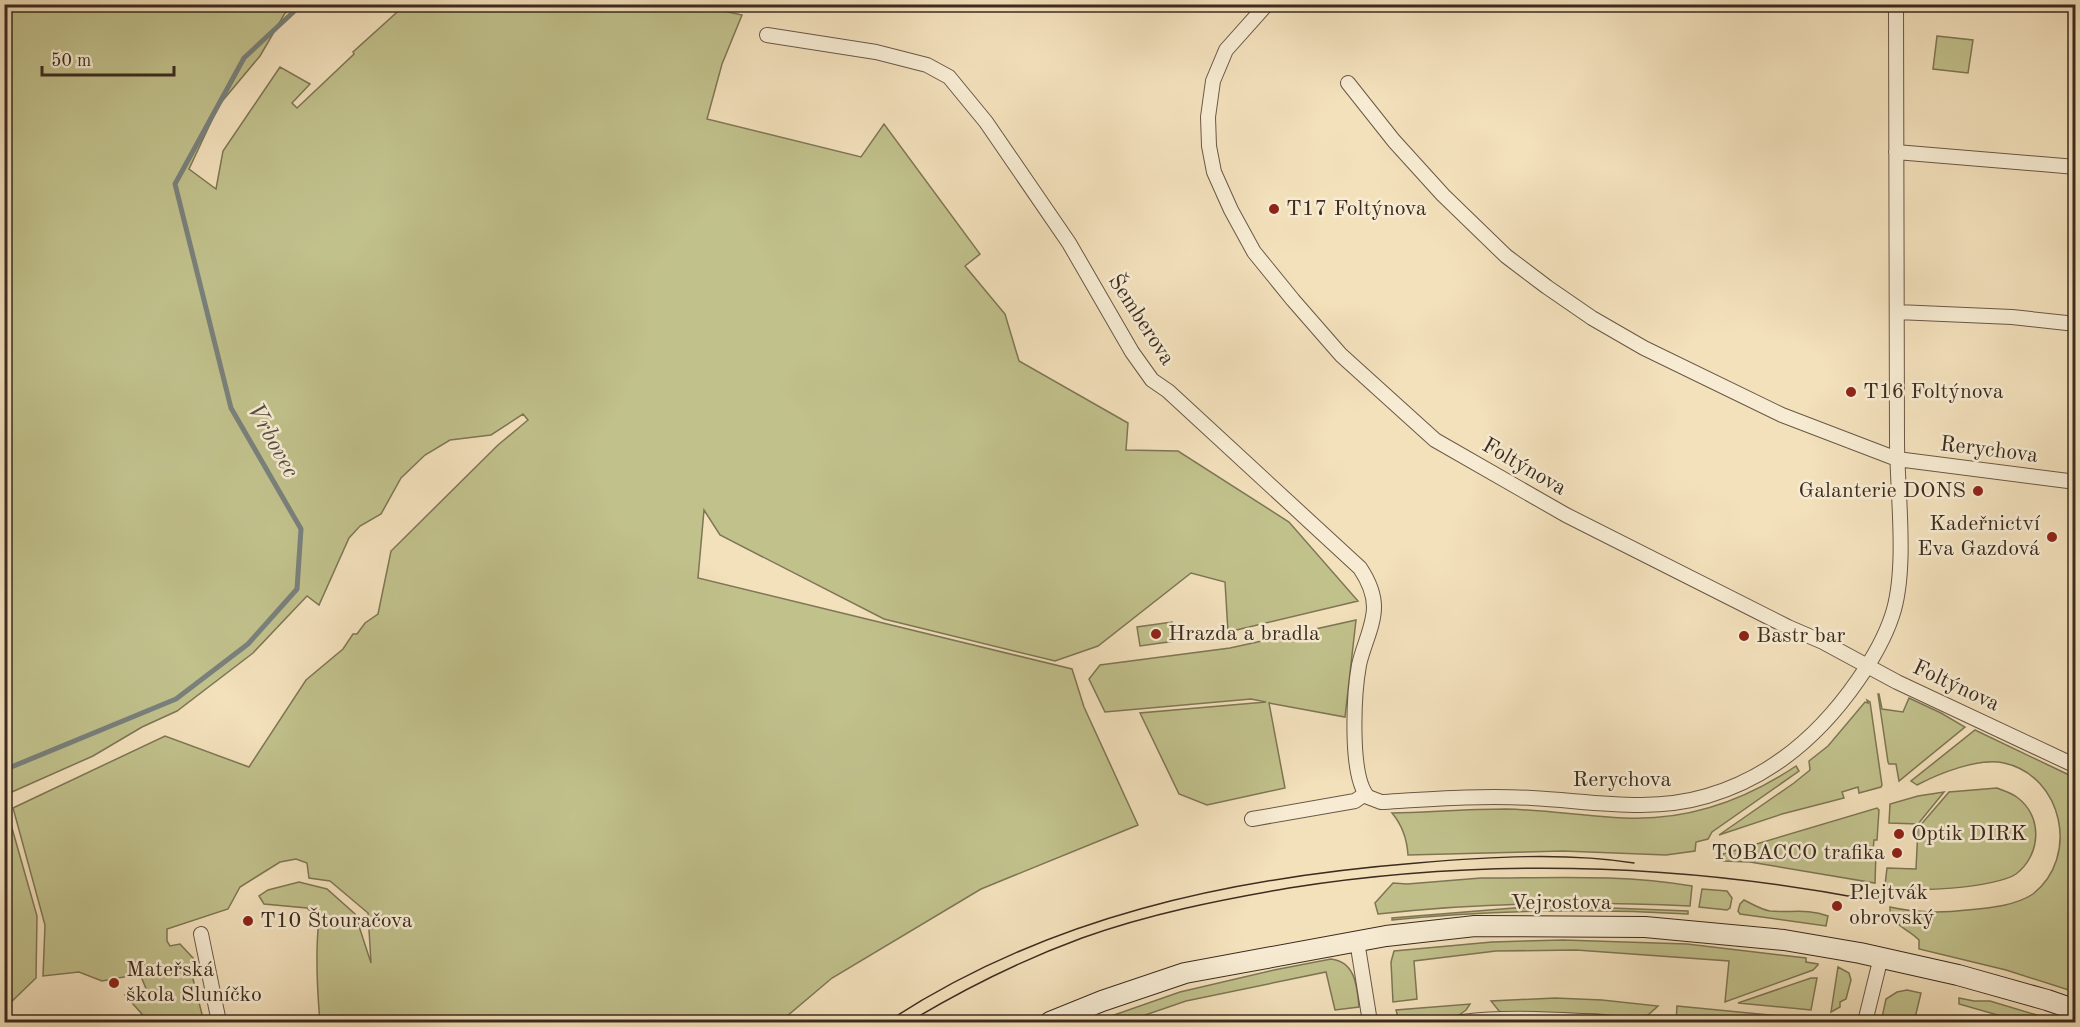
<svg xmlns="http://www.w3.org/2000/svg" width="2080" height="1027" viewBox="0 0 2080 1027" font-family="'Old Standard TT',serif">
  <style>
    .green { fill: #c1c18c; stroke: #7e7655; stroke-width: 1.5 }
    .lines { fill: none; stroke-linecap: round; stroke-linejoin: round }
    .stream { stroke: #79817d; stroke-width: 5 }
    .street-casing { stroke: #6a5846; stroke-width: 16 }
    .secondary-casing { stroke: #3c2b1e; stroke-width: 22 }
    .street { stroke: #f7ecd3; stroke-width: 14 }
    .secondary { stroke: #f7ecd3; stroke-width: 20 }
    .tram { stroke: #3c2b1e; stroke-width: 1.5 }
    .poi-dot { fill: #8f2418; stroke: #f7ecd3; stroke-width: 2 }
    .labels { text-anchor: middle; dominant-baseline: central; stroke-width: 5; stroke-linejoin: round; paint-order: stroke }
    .poi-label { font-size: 22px; fill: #3c2b1e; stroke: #f7ecd3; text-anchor: start }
    .street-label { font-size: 22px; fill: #3c2b1e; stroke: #f7ecd3 }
    .water-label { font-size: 24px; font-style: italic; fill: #554f46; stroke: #f7ecd3 }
  </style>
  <rect width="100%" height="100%" fill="#f3e1bc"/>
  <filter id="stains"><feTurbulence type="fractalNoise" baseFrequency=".00333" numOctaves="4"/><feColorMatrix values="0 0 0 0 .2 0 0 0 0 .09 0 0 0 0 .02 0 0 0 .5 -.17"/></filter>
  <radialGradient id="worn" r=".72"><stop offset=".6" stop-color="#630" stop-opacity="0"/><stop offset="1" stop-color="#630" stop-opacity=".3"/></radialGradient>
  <path class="green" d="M691,4l51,11 -20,49 -15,55 154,38 23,-33 96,130 -15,12 40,48 14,47 109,62 -2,27 52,1 111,71 69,79 -130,31 -3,-50 -34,-9 -93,73 -43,15 -171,-42 -164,-84 -16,-25 -6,68 374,91 12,38 54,118 -157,64 -149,89 -52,44h-460c-3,-34 -5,-68 -1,-103l-12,-11 -43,-4 -5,-8 9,-6 31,-8 28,7 28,25 16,49 -3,-50 -38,-32 -21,-3 -2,-15 -11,-4 -16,3 -40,25 -12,22 -61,20v12l3,5 10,-2 13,14 6,13 -7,4 12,47h-55l-24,-27 22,-4 -7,-17 -38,7 -23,-9 -36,4 2,-51 -32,-117 152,-72 84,31 57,-87 37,-31 10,-15h4l8,-11 13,-9 13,-63 107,-106 30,-25 -5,-6 -32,21 -41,5 -25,15 -24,23 -20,36 -21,12 -11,12 -30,67 -12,-9 -54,57 -76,58 -35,16 -49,29 -88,39v-790h295l-15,8 -25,43 -41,49 -30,64 27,20 7,-38 57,-84 30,17 -18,19 5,5 57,-54 -1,-2 52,-47z
    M1937,36l36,4 -5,33 -35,-4z
    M1356,620l-11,97 -76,-14 16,85 -78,17 -28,-11 -39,-81 126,-11 -15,-3 -146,13 -16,-33 11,-14 130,-17z
    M1172,622l3,19 -35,5 -3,-19z
    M1878,694h1l3,15 21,3 6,-14 32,15 24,14 -66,54 -3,-17h-7l-1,-2z
    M1867,700l3,2 12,83 -1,2 -22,6 -1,-6 -16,5 2,6 -62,16 -63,21 75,-52 16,-13 -1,-9 19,-15 37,-44 3,1z
    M1975,730l92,44 8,6v212l-69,-22 -87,-21v-9c-11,-12 -30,-15 -29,-33 26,6 51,6 77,3 21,-2 48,-4 66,-16 47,-37 30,-118 -29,-131 -25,-6 -66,11 -87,22l-6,-4z
    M1796,766l3,5 -87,61 -4,7 -12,3 -1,9 -29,4 -103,-4 -155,4c-1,-16 -5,-29 -16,-42 38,-1 76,-4 114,-4 39,1 79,7 118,9 63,3 120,-17 172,-52z
    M1997,788c7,3 15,5 21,10 25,19 23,57 -2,76 -18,13 -110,21 -131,11l2,-17 29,1 2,-41 31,-36z
    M1944,792l-26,32 -29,-1 1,-19 28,-8z
    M1877,808l2,2 -2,30h-3l-1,10 3,1 -1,32 -125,-21 -27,-1 -3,-2 3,-5z
    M8,814l29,102 -1,62 -31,30 -1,-193z
    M1481,878c70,0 141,-4 211,8l-2,20c-105,-5 -208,-4 -312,8l-3,-11 18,-20 14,1z
    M1702,889l25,2 5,7 -2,10 -3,2 -28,-3z
    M1744,900c8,4 18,10 26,11 21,2 37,-3 58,5l-2,10 -86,-12 -2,-3 2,-7z
    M1586,907l102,4v3c-102,-6 -195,-4 -296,6v-2l122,-10z
    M1563,940l124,4 119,14v4l12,2v1l-5,5 -88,32 4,-41 -153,-11 -80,1 -82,10 3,38 -24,3 -2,-40 3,-11 98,-9z
    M1331,959c25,3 26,28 28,48l-24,3 -9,-38 -140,29 -61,21h-31l86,-30 94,-22z
    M1838,967l11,6 2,7 -5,19 -6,3v5l-9,5z
    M1811,978h6l-6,32 -73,-7z
    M1907,990l14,3 -7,29h-33l5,-23 11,-7z
    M1555,998l47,2 56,6 -10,9 -12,3 -39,-4 -93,-1 -5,-2 -8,-10z
    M1959,998l15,3h16l70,21h-38l-63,-18z
    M1470,1004l-4,6 -7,5 -60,6 -3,-11z
    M1677,1006l135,13 2,3h-138z"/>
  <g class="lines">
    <path class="stream" d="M4,770l172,-71 72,-55 49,-55 4,-60 -70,-121 -56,-224 69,-126 58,-54"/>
    <g class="street-casing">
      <path id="street" d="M1267,4l-41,46 -13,31 -5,36 1,29 5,26 17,38 23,42 39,48 48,55 94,85 131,75 222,112 35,15 74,40 179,84
        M767,35l109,17 51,13 22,12 37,45 83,121 63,109 20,28 16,11 192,177c8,12 14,24 14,39 0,19 -11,39 -15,58 -5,28 -10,111 9,132l13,5c50,-3 101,-7 151,-4 59,3 118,15 175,-2 65,-19 113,-61 151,-116 14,-20 26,-40 34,-64 16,-47 5,-124 5,-175 0,-145 -1,-291 -1,-437
        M1348,83l46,58 49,54 63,61 41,31 45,31 52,30 138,67 115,44 179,23
        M1896,152l180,15
        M1897,312l115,5 64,7
        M1252,819l103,-18 10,-7
        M201,934l18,88
        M1357,941l13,81
        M1463,1022c46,-6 94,-2 140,0
        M1865,1022l16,-65"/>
    </g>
    <g class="secondary-casing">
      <path id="secondary" d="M1050,1022l52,-21 83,-28 201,-37 89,-10 170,1 139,13 76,13 98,22 89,25 29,10"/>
    </g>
    <use href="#street" class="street"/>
    <use href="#secondary" class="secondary"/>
    <path class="tram" d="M887,1022c159,-105 342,-144 530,-159 70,-6 148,-11 217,0
      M909,1022c55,-33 113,-62 173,-84 67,-24 137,-38 207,-50 191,-30 386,-25 576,11"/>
  </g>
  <g class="poi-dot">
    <circle cx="1274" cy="209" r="6"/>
    <circle cx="1851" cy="392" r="6"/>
    <circle cx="1978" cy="491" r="6"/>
    <circle cx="2052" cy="537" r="6"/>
    <circle cx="1156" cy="634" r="6"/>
    <circle cx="1744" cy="636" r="6"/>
    <circle cx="1899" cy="834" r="6"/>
    <circle cx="1897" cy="853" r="6"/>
    <circle cx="1837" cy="906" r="6"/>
    <circle cx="248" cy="921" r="6"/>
    <circle cx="114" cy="983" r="6"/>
  </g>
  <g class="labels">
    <g class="poi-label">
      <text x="1286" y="209">T17 Foltýnova</text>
      <text x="1863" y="392">T16 Foltýnova</text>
      <text x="1966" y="491" text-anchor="end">Galanterie DONS</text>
      <text x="2040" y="524" text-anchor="end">Kadeřnictví<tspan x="2040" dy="25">Eva Gazdová</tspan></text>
      <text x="1168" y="634">Hrazda a bradla</text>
      <text x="1756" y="636">Bastr bar</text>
      <text x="1911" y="834">Optik DIRK</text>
      <text x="1885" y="853" text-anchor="end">TOBACCO trafika</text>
      <text x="1849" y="893">Plejtvák<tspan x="1849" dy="25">obrovský</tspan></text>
      <text x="260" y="921">T10 Štouračova</text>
      <text x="126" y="970">Mateřská<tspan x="126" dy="25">škola Sluníčko</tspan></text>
    </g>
    <g class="street-label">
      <text transform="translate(1141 320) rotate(57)">Šemberova</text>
      <text transform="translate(1989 450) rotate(7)">Rerychova</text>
      <text transform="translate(1524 467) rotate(30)">Foltýnova</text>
      <text transform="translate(1956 686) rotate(25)">Foltýnova</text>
      <text x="1622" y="780">Rerychova</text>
      <text x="1561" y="903">Vejrostova</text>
    </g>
    <g class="water-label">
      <text transform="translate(272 441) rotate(61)">Vrbovec</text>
    </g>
  </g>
  <rect width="2080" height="1027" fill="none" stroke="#f3e1bc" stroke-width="24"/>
  <rect x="6" y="6" width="2068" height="1015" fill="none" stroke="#3c2b1e" stroke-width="3"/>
  <rect x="12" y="12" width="2056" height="1003" fill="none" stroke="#3c2b1e" stroke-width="1.5"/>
  <path d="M42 66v9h132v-9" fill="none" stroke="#3c2b1e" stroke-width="3"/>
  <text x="51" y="66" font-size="18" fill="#3c2b1e" stroke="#f7ecd3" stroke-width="4.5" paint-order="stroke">50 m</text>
  <rect width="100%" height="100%" filter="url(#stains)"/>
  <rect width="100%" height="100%" fill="url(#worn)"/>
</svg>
